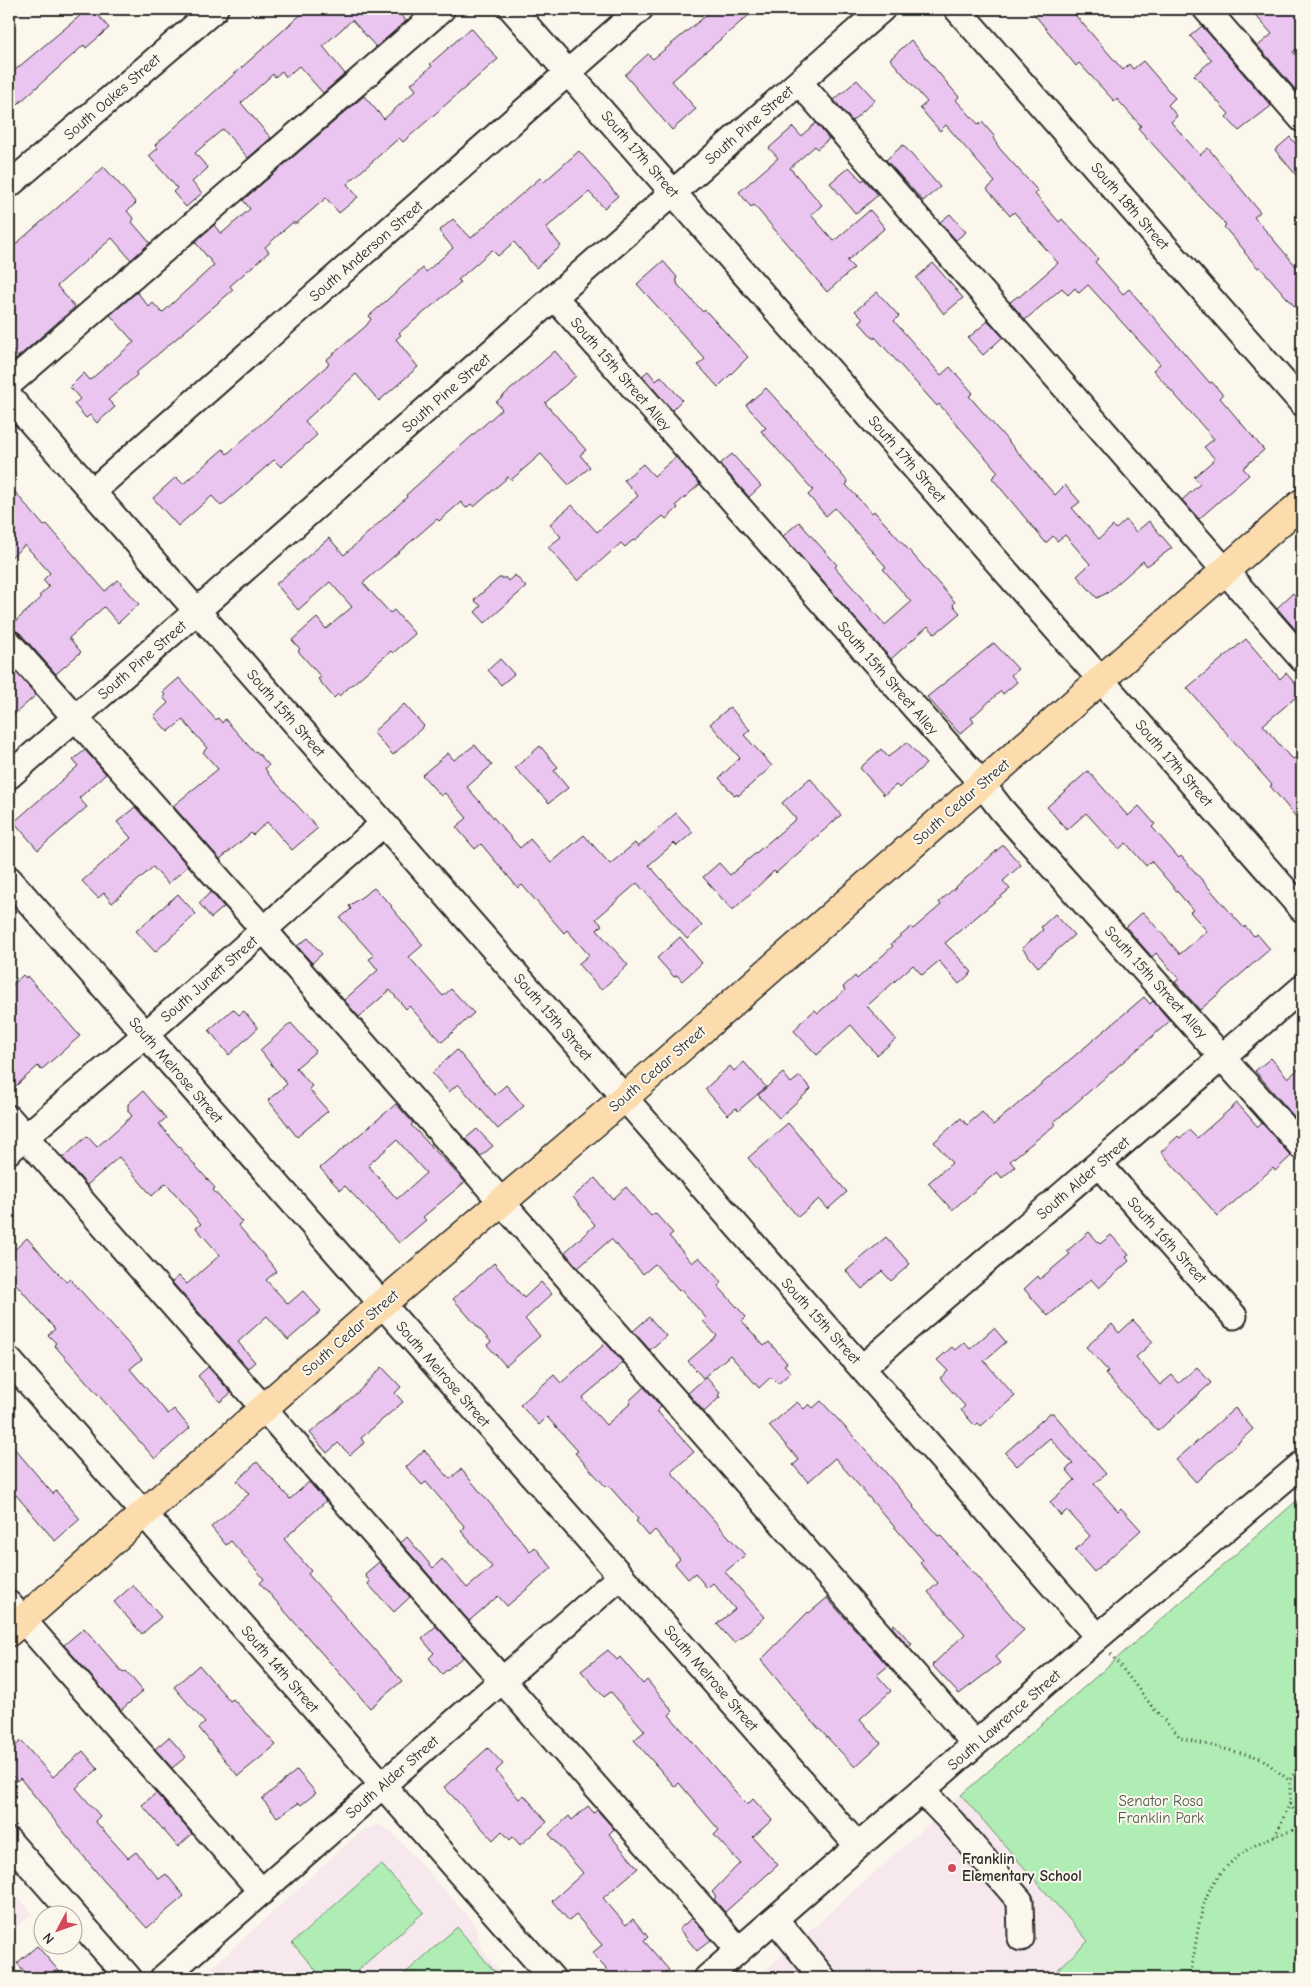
<svg xmlns="http://www.w3.org/2000/svg" width="1311" height="1987" viewBox="0 0 1311 1987" font-family="'Comic Neue',sans-serif">
  <style>
    .built { fill: #f6e8ed }
    .green { fill: #afedb4; stroke: #6d8c70 }
    .building { fill: #eac5f0; stroke: #2b2b2b; fill-rule: evenodd }
    .lines { fill: none; stroke-linecap: round; stroke-linejoin: round }
    .minor-casing { stroke: #2b2b2b; stroke-width: 29 }
    .major-casing { stroke: #2b2b2b; stroke-width: 31 }
    .path { stroke: #2b2b2b; stroke-width: 3; stroke-dasharray: 1 4; stroke-linecap: butt }
    .minor { stroke: #fbf7ec; stroke-width: 25 }
    .major { stroke: #fcdcac; stroke-width: 28 }
    .poi-dot { fill: #d1495b; stroke: #fbf7ec; stroke-width: 2 }
    .labels { text-anchor: middle; dominant-baseline: central; stroke-width: 4; stroke-linejoin: round; paint-order: stroke }
    .street-label { font-size: 15px; fill: #2b2b2b; stroke: #fbf7ec }
    .park-label { font-size: 15px; fill: #4c5c4d; stroke: #fbf7ec }
    .poi-label { font-size: 15px; font-weight: bold; fill: #2b2b2b; stroke: #fbf7ec; text-anchor: start }
  </style>
  <rect width="100%" height="100%" fill="#fbf7ec"/>
  <filter id="ink" filterUnits="userSpaceOnUse"><feTurbulence type="fractalNoise" baseFrequency=".02" numOctaves="2"/><feDisplacementMap in="SourceGraphic" scale="10" xChannelSelector="R" yChannelSelector="G"/><feConvolveMatrix kernelMatrix="1 2 1 2 8 2 1 2 1" color-interpolation-filters="sRGB"/></filter>
  <g filter="url(#ink)">
    <path class="built" d="M961,1795l127,146 -39,37h-292z
      M378,1824l14,8 81,90 11,31 22,25h-305l159,-146z
      M9,1887l23,26 -23,21z"/>
    <path class="green" d="M1302,1496v482h-253l39,-37 -127,-146z
      M381,1864l43,48 -75,66h-26l-31,-35z
      M457,1927l43,51h-100z"/>
    <path class="building" d="M88,9h5l16,19 -23,20 -2,-3 -75,67v-37z
      M307,9h88l11,12 -30,26 -24,-27 -29,26 22,28 -22,19 -24,-27 -13,11 -4,-6 -7,6 -2,-3 -32,29 30,35 -23,20 -25,-29 -28,24 13,15 -16,14 10,11 -16,14 -13,-15 4,-4 -28,-32 9,-8 -3,-3z
      M714,9h42l-84,72 24,28 -24,21 -47,-55 23,-21 5,5z
      M1030,9h40l53,61 6,-6 4,5 10,-8 32,37 -7,7 9,11 -6,6 29,33 8,-7 52,64 -6,5 48,56v42l-42,-48 -2,1 -14,-16 1,-1 -21,-24 2,-2 -88,-97 3,-2 -24,-27 -2,3 -36,-39 -3,3z
      M1250,9h52v35l-9,8 9,10v35l-44,-51 14,-12z
      M1202,26l69,80 -32,25 -13,-14 3,-3 -35,-39 18,-15 -22,-24z
      M471,28l27,31 -95,83 -4,-4 -52,46 11,13 -19,16 -13,-15 -29,25h-5l-27,24 4,5 -39,34 3,4 -97,83 1,2 -29,25 7,7 -18,16 -7,-8 -4,3 -12,-14 6,-5 -10,-12 14,-14 6,7 44,-38 -24,-27 27,-23 12,15 4,-4 9,10 52,-48 -19,-23 19,-17 7,9 29,-25 -7,-9 121,-104 20,23 32,-29 -5,-6 21,-18 -2,-2z
      M911,40l48,57 -3,3 23,25 3,-3 13,15 -2,1 7,11 38,42 -3,3 24,28 3,-3 24,26 12,14 -3,3 28,32 6,-5 81,94 2,-1 11,13 -3,3 44,52 -21,18 6,7 -50,44 -17,-19 18,-16 -6,-7 21,-18 -11,-12 10,-8 -61,-69 7,-6 -72,-79 -9,8 -4,-5 -7,7 -6,-7 -37,32 -15,-18 8,-6 1,1 39,-34 -44,-51 -4,4 -23,-27 8,-7 -49,-57 -6,6 -20,-23 7,-6 -37,-43z
      M857,80l18,20 -23,21 -18,-21z
      M816,123l13,16 -12,10 -2,-3 -25,22 32,37 -11,10 23,26 36,-31 15,18 -38,33 7,7 -27,24 -73,-87 -3,2 -12,-15 39,-34 -9,-10 24,-21 8,9z
      M1290,137l12,14v31l-27,-32z
      M903,145l37,42 -17,14 -37,-41z
      M579,151l39,45 -14,12 -15,-16 -43,36 15,18 -25,22 -22,-26 -16,14 -6,-6 -34,30 3,2 -62,51 2,2 -5,4 22,28 -39,34 -23,-27 -51,47 12,14 -36,32 -7,-7 -53,46 -9,-10 -34,30 -25,-28 23,-21 7,7 40,-35 4,5 102,-90 -3,-4 40,-34 5,-7 -2,-3 54,-48 3,4 27,-24 -14,-17 14,-12 18,19 69,-60 4,4z
      M104,167l32,36 -9,8 7,8 -2,3 18,21 -19,17 -19,-22 -55,48 18,21 -57,50 -9,-10v-97z
      M849,167l13,14 2,-2 14,16 -22,19 -26,-31z
      M950,214l16,18 -10,8 -16,-18z
      M663,261l14,16 -1,2 2,6 25,27 2,-2 43,47 -30,30 -20,-22 7,-6 -68,-75z
      M933,263l30,35 -19,16 -28,-36z
      M877,292l22,24 -5,5 47,54 9,-8 23,26 -4,3 86,99 10,-10 15,17 -8,6 27,31 14,-13 3,3 10,-9 10,12 13,-11 23,27 -25,18 -4,-5 -36,32 -10,5 -20,-22 13,-12 -25,-29 -8,6 -4,-5 -7,7 -54,-65 6,-6 -59,-68 -2,2 -62,-69 -1,2 -15,-17 4,-3 -8,-8z
      M988,321l15,16 -20,18 -15,-17z
      M555,351l21,25 -31,27 41,47 -6,5 10,12 -21,18 -28,-31 -30,26 -3,-3 -34,30 -3,-3 -5,4 -5,-6 -22,19 -2,-2 -74,64 27,30 4,-3 21,24 -22,19 -2,-2 -52,45 -1,-2 -4,4 -16,-19 3,-2 -23,-26 2,-2 -8,-9 25,-22 9,11 26,-22 -22,-25 -32,28 -22,-26 53,-46 15,17 63,-58 -1,-2 96,-86 -6,-7z
      M648,371l8,10 5,-5 21,24 -10,10 -30,-34z
      M766,388l59,65 -1,1 24,28 -2,3 26,28 2,-2 81,91 -2,3 7,8 -25,21 -7,-8 -37,33 -108,-123 16,-14 38,43 -2,2 50,58 26,-23 -28,-33 3,-2 -51,-59 -9,8 -18,-21 5,-5 -52,-59 5,-3 -20,-23z
      M732,454l29,32 -12,11 -29,-33z
      M676,457l24,27 -24,21 2,3 -12,11 -3,-3 -29,25 -1,-1 -8,7 -4,-4 -43,38 -30,-34 13,-10 -11,-13 22,-19 25,27 41,-36 -14,-16 19,-16 11,12z
      M9,485l35,41 3,-2 58,67 13,-11 21,24 -21,19 -14,-16 -35,31 12,14 -25,22 -36,-41 -11,-6 32,-29 -2,-2 10,-9 -6,-7 7,-7 -25,-28 -16,14z
      M515,575l11,12 -41,36 -10,-11 6,-6 -7,-6 25,-22h7l2,3z
      M1293,593l9,11v33l-25,-29z
      M1246,639l34,40 6,-6 16,19 -39,33 26,31 5,3 8,-8v73l-32,-38 2,-1 -85,-97z
      M994,643l24,26 -7,6 6,7 -14,12 -2,-3 -30,27 3,4 -14,12 -33,-37z
      M500,659l14,15 -13,11 -13,-15z
      M9,664l27,31 -27,24z
      M179,678l37,42 2,-2 4,5 3,-4 29,33 2,-1 13,14 -4,3 4,7 49,53 -26,22 -25,-28 -14,13 -2,-2 -31,26 -47,-53 45,-37 -15,-17 4,-4 -24,-28 -15,12 -14,-16 14,-13 -5,-6 2,-2 -2,-3z
      M404,704l20,22 -31,29 -20,-23z
      M730,707l20,23 -6,5 28,31 -34,30 -1,-2 -2,2 -16,-18 21,-20 -30,-34z
      M907,742l19,22 -27,24 -3,-3 -12,10 -24,-27 21,-19 7,8z
      M475,745l17,20 -25,22 53,61 10,-9 21,24 33,-28 26,29 25,-21 3,4 38,-34 17,19 -16,14 -3,-3 -25,22 53,61 -15,13 -50,-56 -41,36 6,6 -5,5 31,35 -27,25 -23,-26 11,-9 -22,-25 -3,3 -42,-48 -4,3 -37,-44 -6,5 -19,-22 11,-9 -22,-25 -4,3 -19,-21 26,-22 6,7z
      M540,746l18,21 -4,4 14,17 -19,15 -34,-35z
      M85,750l21,24 -27,24 8,9 -49,43 -24,-28 64,-56 -5,-6z
      M1088,771l40,45 11,-10 16,18 -3,3 27,31 2,-2 63,72 1,-2 9,10 3,-2 13,15 -70,61 -25,-28 4,-3 -23,-26 -4,4 -26,-30 17,-15 37,42 27,-23 -17,-19 3,-2 -42,-49 -5,5 -20,-23 -7,6 -33,-36 -19,17 -20,-23z
      M810,778l31,37 -65,58 -2,-2 -40,38h-3l-28,-32 16,-14 11,12 66,-56 -14,-16z
      M135,807l53,59 -20,18 -15,-17 -41,36 -8,-10 -6,5 -16,-17 49,-43 -14,-16z
      M1003,845l18,20 -18,16 7,8 -65,54 27,29 -13,12 -20,-23 -17,14 -9,-10 -46,41 29,33 -19,16 -26,-30 -34,30 -23,-24 7,-9 14,-12 3,3 27,-23 -2,-3 12,-11 2,3 36,-33 -2,-2 20,-17 2,2 28,-24 -2,-3z
      M374,888l18,18 -1,1 32,38 -14,12 34,39 8,-7 23,24 -32,29 -33,-36 -3,3 -16,-19 -31,27 -15,-17 34,-30 -9,-11 5,-3 -34,-38 11,-9 -2,-3z
      M211,892l13,15 -13,11 -12,-15z
      M178,894l18,20 -41,38 -19,-21z
      M1055,914l19,21 -36,32 -16,-19 21,-18 -2,-3z
      M680,937l22,26 -20,18 -5,-6 -3,2 -17,-19z
      M308,938l14,16 -10,9 -15,-17z
      M23,975l3,3 1,-2 53,60 -39,34 -3,-4 -29,26v-104z
      M1144,997l6,7 3,-3 17,20 -116,101 2,2 -46,37 5,6 -13,11 -5,-6 -45,38 -24,-27 24,-20 -18,-21 27,-24 6,7 15,-13 11,13z
      M233,1009l6,6 5,-4 14,17 -29,27 -20,-25z
      M291,1023l25,28 -20,17 16,18 -3,3 19,22 -31,26 -29,-37 19,-16 -27,-34z
      M457,1050l38,45 11,-10 18,21 -26,23 -40,-45 -9,8 -17,-19z
      M1271,1058l17,20 14,-12v54l-3,2 -44,-51z
      M744,1062l22,25 -28,24 -2,-3 -8,7 -23,-26 25,-23 4,5z
      M783,1073l8,10 9,-7 11,13 -32,29 -21,-23z
      M143,1091l23,27 -7,6 56,64 -2,2 29,32 -4,3 39,46 -11,9 22,24 15,-13 18,20 -33,29 -21,-24 -29,26 17,20 -7,6 -76,-86 7,-6 8,8 33,-29 -24,-27 5,-4 -35,-41 -14,13 -33,-39 -32,28 -24,-27 24,-22 10,11 35,-31 -4,-5v-7z
      M1237,1103l21,24 4,-4 29,33 -16,15 -2,-3 -55,48 -57,-64 17,-16 2,2 9,-8 8,8z
      M396,1104l17,19 -2,2 54,57 -42,35 3,3 -27,23 -54,-57 -5,4 -20,-22zM397,1140l29,33 -29,26 -29,-34z
      M788,1123l59,69 -19,17 -9,-10 -21,18 -50,-59z
      M477,1129l16,17 -12,10 -16,-17z
      M595,1178l18,21 13,-12 25,29 4,-3 18,20 -4,3 23,27 7,-6 23,26 -4,3 28,31 -4,4 22,25 5,-4 18,21 -3,2 7,7 -13,12 -7,-7 -12,11 -29,-33 -27,23 -15,-17 29,-25 -14,-15 3,-3 -25,-29 -2,2 -24,-27 -12,10 -32,-35 -33,29 -13,-16 30,-27 -22,-28z
      M1089,1232l11,12 11,-9 18,20 -3,2 3,4 -30,27 -8,-9 -43,37 -24,-27 14,-13 2,3 30,-25 -3,-3z
      M886,1237l24,27 -19,17 -9,-10 -20,18 -16,-18z
      M27,1238l39,44 4,-3 72,80 -12,10 38,45 6,-5 16,19 -35,31 -101,-114 2,-2 -8,-8 7,-6 -46,-53v-21z
      M494,1263l30,35 17,-16 11,12 -27,25 15,17 -34,30 -19,-21 4,-3 -38,-43z
      M649,1317l17,19 -16,14 -17,-19z
      M1133,1320l20,22 -17,15 24,28 12,-10 7,8 18,-16 14,16 -53,48 -53,-57 3,-3 -22,-24 26,-23 7,9z
      M994,1328l12,14 -22,19 31,35 -34,30 -3,-3 -3,3 -14,-16 4,-4 -25,-28 8,-7 -11,-11 15,-13 3,3 9,-8 6,7z
      M606,1343l17,20 -41,35 24,27 25,-22 -2,-2 15,-14 17,20 -4,4 37,41 -23,20 74,83 -20,17 40,45 -31,26 -17,-19 18,-15 -22,-26 -6,5 -12,-15 -7,6 -13,-15 5,-5 -25,-29 -6,6 -13,-15 2,-2 -30,-34 -2,2 -31,-34 3,-2 -31,-34 -8,8 -19,-20 34,-30 7,8z
      M208,1367l23,26 -11,9 -22,-26z
      M382,1367l19,20 -6,6 8,9 -42,36 3,5 -14,12 -12,-12 -11,10 -17,-20 49,-42z
      M706,1377l14,16 -2,2 2,2 -16,15 -16,-19z
      M821,1401l55,60 38,45 -1,1 25,29 2,-1 84,95 -29,27 5,6 -41,31 -27,-29 33,-31 -37,-42 10,-9 -18,-20 3,-3 -88,-102 -27,24 -15,-17 6,-5 -30,-34 28,-24 7,7 5,-5 4,4z
      M1235,1408l18,21 -57,53 -20,-22z
      M1050,1413h3l53,61 -12,10 24,27 3,-3 20,22 -47,42 -19,-22 15,-14 -23,-26 -6,6 -11,-14 25,-22 -9,-11 7,-5 -23,-26 -33,28 -12,-13z
      M9,1442l44,52 3,-3 24,28 -25,22 -39,-46 -7,7z
      M424,1450l26,29 11,-10 69,82 5,-4 17,21 -45,38 -9,-10 -29,25 -68,-78 6,-6 26,31 9,-9 25,29 25,-21 -31,-36 4,-4 -39,-45 -4,3 -16,-18z
      M257,1462l33,37 19,-17 17,19 -42,38 27,32 -3,3 94,107 -32,27 -110,-125 4,-4 -33,-38 -5,4 -15,-18 38,-33 -12,-13z
      M379,1562l31,35 -16,15 -26,-28 2,-3 -5,-5 1,-3z
      M133,1585l28,32 -19,17 -28,-32z
      M827,1598l61,68 -11,9 14,16 -31,28 21,24 -26,24 -48,-51 -46,-56 47,-48 1,1z
      M894,1624l18,20 -3,3 -17,-20z
      M436,1626l27,31 -21,17 -13,-16 5,-5 -12,-14z
      M84,1628l39,45 3,-2 17,20 -22,19 -57,-65z
      M608,1650l9,10 3,-3 23,27 4,-4 26,31 -4,4 78,90 6,-6 19,21 -19,17 25,28 -53,47 -11,-13 2,-2 -4,-5 28,-29 -26,-28 5,-5 -40,-47 -4,4 -41,-47 11,-9 -34,-39 -7,5 -23,-26z
      M199,1665l31,36 3,-2 43,46 -38,31 -39,-48 6,-5 -31,-36z
      M169,1737l17,20 -14,11 -17,-19z
      M21,1741l32,36 30,-26 15,18 -22,19 24,28 -5,5 33,37 8,-6 23,27 7,-5 18,22 -37,32 -44,-48 -83,-102 -3,3 -8,-9v-20z
      M488,1748l15,16 -7,7 23,28 5,-4 23,27 -27,23 -7,-8 -3,3 -8,-9 -9,9 -49,-53z
      M297,1770l19,23 -15,12 -2,-2 -22,14 -15,-18z
      M156,1793l36,41 -14,13 -36,-42z
      M588,1806l6,7 3,-3 17,19 -5,5 29,34 -35,30 23,27 7,-6 15,18 -4,4 25,29 -10,8h-45l-22,-25 10,-8 -26,-30 -7,6 -17,-20 31,-28 -34,-39 20,-18 3,4z
      M692,1918l19,22 -14,11 -18,-22z
      M37,1946l28,32h-35l-13,-15z"/>
    <g class="lines">
      <g class="minor-casing">
        <path id="minor" d="M512,9l790,900
          M957,9l345,394
          M1206,9l96,110
          M799,82l503,577
          M9,185l206,-176
          M555,298l427,486 19,25 301,338
          M9,384l433,-375
          M9,397l1089,1240
          M92,492l548,-483
          M9,643l255,287 711,814
          M9,776l873,-767
          M9,879l849,967
          M9,1118l730,832
          M9,1151l136,-116 238,-211
          M1099,1164l135,152
          M9,1360l543,618
          M863,1367l439,-379
          M9,1604l253,288
          M922,1791l29,30 69,80 1,37
          M9,1841l120,137
          M775,1919l48,59
          M163,1978l458,-402
          M707,1978l391,-341 204,-173"/>
      </g>
      <g class="major-casing">
        <path id="major" d="M9,1632l373,-328 242,-206 678,-595"/>
      </g>
      <path class="path" d="M1111,1654l43,55 27,29 80,20 29,23
        M1290,1804l12,20
        M1275,1836l15,-33v-22l12,-23
        M1190,1978c5,-26 8,-63 19,-87 17,-34 57,-57 93,-62"/>
      <use href="#minor" class="minor"/>
      <use href="#major" class="major"/>
    </g>
  </g>
  <circle class="poi-dot" cx="952" cy="1868" r="5"/>
  <g class="labels">
    <g class="street-label">
      <text transform="translate(112 97) rotate(-41)">South Oakes Street</text>
      <text transform="translate(749 125) rotate(-41)">South Pine Street</text>
      <text transform="translate(640 154) rotate(49)">South 17th Street</text>
      <text transform="translate(1130 206) rotate(49)">South 18th Street</text>
      <text transform="translate(366 251) rotate(-41)">South Anderson Street</text>
      <text transform="translate(621 374) rotate(49)">South 15th Street Alley</text>
      <text transform="translate(446 393) rotate(-41)">South Pine Street</text>
      <text transform="translate(907 459) rotate(49)">South 17th Street</text>
      <text transform="translate(142 660) rotate(-41)">South Pine Street</text>
      <text transform="translate(888 678) rotate(49)">South 15th Street Alley</text>
      <text transform="translate(286 713) rotate(49)">South 15th Street</text>
      <text transform="translate(1174 763) rotate(49)">South 17th Street</text>
      <text transform="translate(961 802) rotate(-41)">South Cedar Street</text>
      <text transform="translate(209 979) rotate(-41)">South Junett Street</text>
      <text transform="translate(1156 982) rotate(48)">South 15th Street Alley</text>
      <text transform="translate(553 1017) rotate(49)">South 15th Street</text>
      <text transform="translate(657 1069) rotate(-41)">South Cedar Street</text>
      <text transform="translate(176 1070) rotate(49)">South Melrose Street</text>
      <text transform="translate(1083 1178) rotate(-41)">South Alder Street</text>
      <text transform="translate(1167 1240) rotate(48)">South 16th Street</text>
      <text transform="translate(821 1321) rotate(48)">South 15th Street</text>
      <text transform="translate(350 1333) rotate(-41)">South Cedar Street</text>
      <text transform="translate(443 1374) rotate(49)">South Melrose Street</text>
      <text transform="translate(280 1669) rotate(49)">South 14th Street</text>
      <text transform="translate(711 1678) rotate(49)">South Melrose Street</text>
      <text transform="translate(1004 1720) rotate(-41)">South Lawrence Street</text>
      <text transform="translate(392 1777) rotate(-41)">South Alder Street</text>
    </g>
    <g class="park-label">
      <text x="1161" y="1801">Senator Rosa<tspan x="1161" dy="17">Franklin Park</tspan></text>
    </g>
    <g class="poi-label">
      <text x="962" y="1859">Franklin<tspan x="962" dy="17">Elementary School</tspan></text>
    </g>
  </g>
  <rect width="1311" height="1987" fill="none" stroke="#fbf7ec" stroke-width="30"/>
  <rect x="15" y="15" width="1281" height="1957" fill="none" stroke="#2b2b2b" stroke-width="2" filter="url(#ink)"/>
  <g transform="translate(58 1930) rotate(229)"><circle r="24" fill="#fbf7ec" stroke="#a8a59f"/>
  <path d="M0-4L9 19L0 12L-9 19Z" fill="#d1495b"/>
  <text y="-8" font-size="14" font-weight="bold" text-anchor="middle" fill="#2b2b2b">N</text>
  </g>
</svg>
